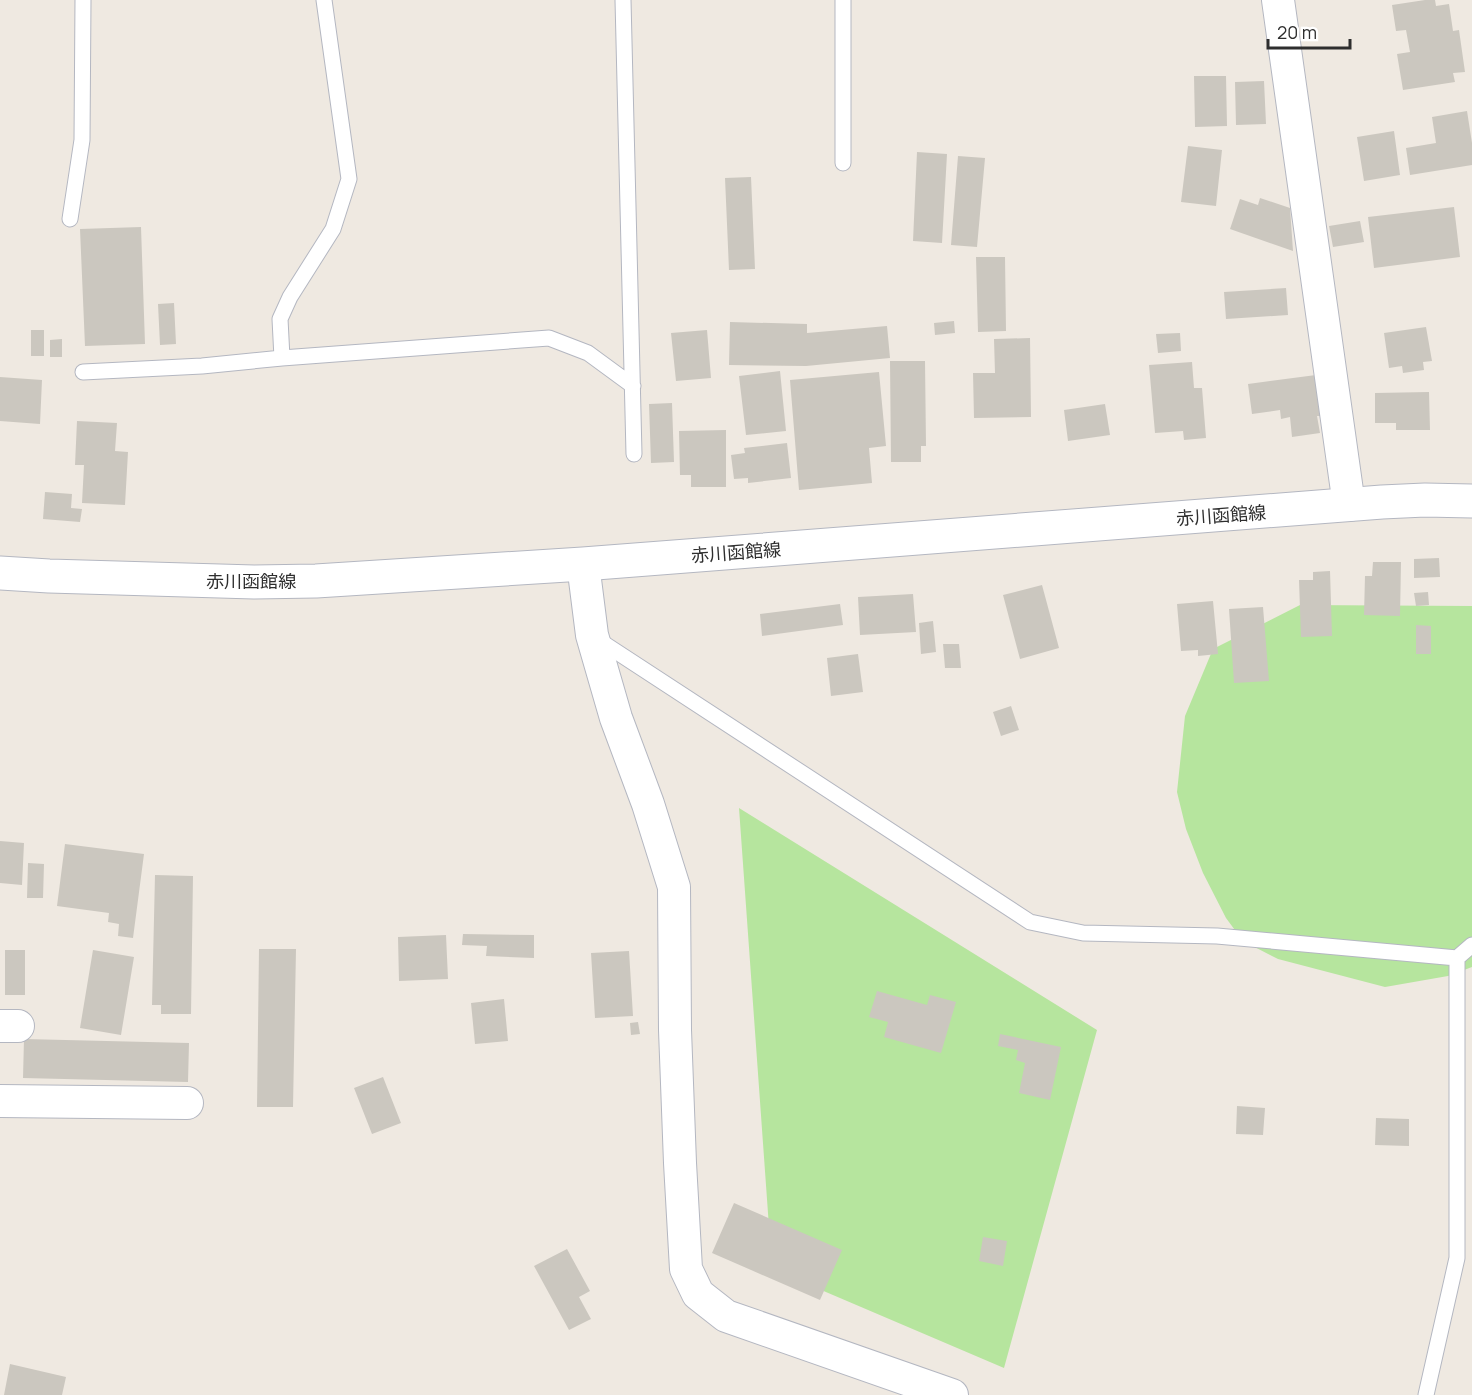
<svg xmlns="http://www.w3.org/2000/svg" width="1472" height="1395" viewBox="0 0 1472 1395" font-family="Manrope,'Noto Sans JP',sans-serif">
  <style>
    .green { fill: #b6e59e }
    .building { fill: #cbc7bf }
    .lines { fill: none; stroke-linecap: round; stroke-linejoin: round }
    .lane-casing { stroke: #b4b7c1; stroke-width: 17 }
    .street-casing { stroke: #b4b7c1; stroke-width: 34 }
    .secondary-casing { stroke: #b4b7c1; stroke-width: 35 }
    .lane { stroke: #fff; stroke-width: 15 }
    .street { stroke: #fff; stroke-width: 32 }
    .secondary { stroke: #fff; stroke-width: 33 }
    .labels { text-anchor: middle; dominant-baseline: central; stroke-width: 5; stroke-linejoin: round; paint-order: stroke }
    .street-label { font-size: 18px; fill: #2e2e2e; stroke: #fff }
  </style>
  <rect width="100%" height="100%" fill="#efe9e1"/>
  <path class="green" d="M1300,605l172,1v361l-24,9 -63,11 -107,-28 -35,-18 -17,-23 -23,-45 -17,-44 -9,-37 8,-76 28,-67z
    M739,808l358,222 -93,338 -232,-99z"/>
  <path class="building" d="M1425,0h10l1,6 13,-2 4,27 6,-1 6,42 -12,1 2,9 -52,8 -6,-36 13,-2 -4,-22 -10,1 -4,-26z
    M1194,76h32l1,50 -32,1z
    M1264,81l2,43 -30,1 -1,-43z
    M1467,111l5,32v22l-62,10 -4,-27 30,-5 -4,-26z
    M1394,131l6,44 -36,6 -7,-44z
    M1188,146l34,4 -6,56 -35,-4z
    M917,152l30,2 -5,89 -29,-2z
    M958,156l27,2 -8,89 -26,-2z
    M751,177l4,92 -26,1 -4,-92z
    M1260,198l30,10 3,43 -63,-22 10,-30 18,6z
    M1454,207l6,50 -86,11 -6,-51z
    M1360,221l4,21 -31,5 -4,-21z
    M141,227l4,117 -60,2 -5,-117z
    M976,257h29l1,74 -28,1z
    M1286,288l2,27 -62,4 -2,-27z
    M174,303l2,41 -16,1 -2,-41z
    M954,321l1,12 -20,2 -1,-12z
    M730,322l77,2v9l80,-7 3,32 -84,8 -77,-1z
    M1426,327l6,34 -9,1 1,8 -21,3 -1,-7 -13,2 -5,-35z
    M31,330h13v26h-13z
    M707,330l4,48 -35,3 -5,-48z
    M1180,333l1,18 -23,2 -2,-19z
    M1030,338l1,79 -57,1 -1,-45h22l-1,-34z
    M62,339v18h-12v-17z
    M890,361h35l1,85h-5v16h-30z
    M1192,362l2,26h8l4,50 -22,2 -1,-9 -28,2 -6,-68z
    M780,371l6,60 -40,4 -7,-59z
    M879,372l7,74 -17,2 3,35 -73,7 -9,-110z
    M1316,375l6,41h-5l3,17 -28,4 -2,-20 -9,2 -1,-9 -28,4 -4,-30z
    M0,377l42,3 -2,44 -40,-3z
    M1429,392l1,38h-34v-7h-21v-30z
    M672,403l2,59 -23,1 -2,-59z
    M1105,404l5,31 -42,6 -4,-31z
    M77,421l40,2 -2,28 13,1 -3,53 -43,-2 2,-38h-9z
    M726,430v57h-35v-12h-11l-1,-44z
    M787,443l4,35 -43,5v-5l-14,1 -3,-24 14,-2 -1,-5z
    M45,492l27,2 -1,14 11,1 -2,13 -37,-3z
    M1439,558l1,19 -26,1v-19z
    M1373,562h28l-1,54 -36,-1 1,-39h7z
    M1330,571l2,65 -31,1 -2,-57h14v-8z
    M1042,585l17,63 -39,11 -17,-64z
    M1428,592l1,13 -13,1 -2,-13z
    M913,594l3,38 -56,3 -2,-38z
    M1213,601l5,53 -20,2v-6l-17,1 -4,-47z
    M840,604l3,21 -81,11 -2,-22z
    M1263,607l6,74 -35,2 -5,-74z
    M933,621l3,31 -15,2 -2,-31z
    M1416,625l15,1v28h-15z
    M943,644h16l2,24h-16z
    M858,654l5,38 -32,4 -4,-38z
    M1011,706l8,24 -18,6 -8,-24z
    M0,841l24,2 -2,42 -22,-2z
    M65,844l79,10 -11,84 -15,-2 1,-12 -11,-2 1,-9 -52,-7z
    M28,863l16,1 -1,34h-16z
    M155,875l38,1 -2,138h-30v-9h-9z
    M463,934l71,1v23l-48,-2 1,-10 -25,-1z
    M446,935l2,44 -49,2 -1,-44z
    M259,949h37l-3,158h-36z
    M5,950h20v45h-20z
    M93,950l41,7 -13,78 -41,-7z
    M629,951l4,65 -38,2 -4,-65z
    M877,991l50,14 3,-10 26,7 -15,51 -57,-16 4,-15 -19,-5z
    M504,999l4,42 -33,3 -4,-41z
    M638,1022l2,12 -9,1 -1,-12z
    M1000,1034l61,13 -11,53 -31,-7 6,-30 -9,-3 2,-10 -20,-4z
    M24,1039l165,4 -1,39 -165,-4z
    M383,1077l18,46 -29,11 -18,-46z
    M1237,1106l28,2 -2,27 -27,-1z
    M1376,1118l33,1v27l-34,-1z
    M734,1203l108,47 -22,50 -108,-47z
    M983,1237l24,4 -4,25 -24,-5z
    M567,1249l23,42 -11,6 12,22 -22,11 -35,-64z
    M10,1364l56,13 -4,18h-58z"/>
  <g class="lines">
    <g class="lane-casing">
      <path id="lane" d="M623,0l11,454
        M843,163v-163
        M70,219l12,-79 1,-140
        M282,358l-2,-39 10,-22 43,-68 16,-50 -25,-179
        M83,372l119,-6 80,-8 267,-20 39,15 45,33
        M597,639l433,283 53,11 134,3 240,22v300l-31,137
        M1457,958l15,-13"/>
    </g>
    <g class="street-casing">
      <path id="street" d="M1278,0l71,505
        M583,564l9,71 24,83 32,86 26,83 1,143 5,133 6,106 12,25 28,22 226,79
        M0,1026h18
        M0,1101l187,2"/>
    </g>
    <g class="secondary-casing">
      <path id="secondary" d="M0,573l49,3 205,6 62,-1 267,-17 799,-62 43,-2 47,1"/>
    </g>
    <use href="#lane" class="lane"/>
    <use href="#street" class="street"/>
    <use href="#secondary" class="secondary"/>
  </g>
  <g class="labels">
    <g class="street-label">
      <text transform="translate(1221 515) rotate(-4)">赤川函館線</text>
      <text transform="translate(736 552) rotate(-4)">赤川函館線</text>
      <text x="251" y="581">赤川函館線</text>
    </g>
  </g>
  <path d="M1268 39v9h82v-9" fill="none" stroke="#2e2e2e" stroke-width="3"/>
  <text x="1277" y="39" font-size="18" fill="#2e2e2e" stroke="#ffffff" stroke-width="4.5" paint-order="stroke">20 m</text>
</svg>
